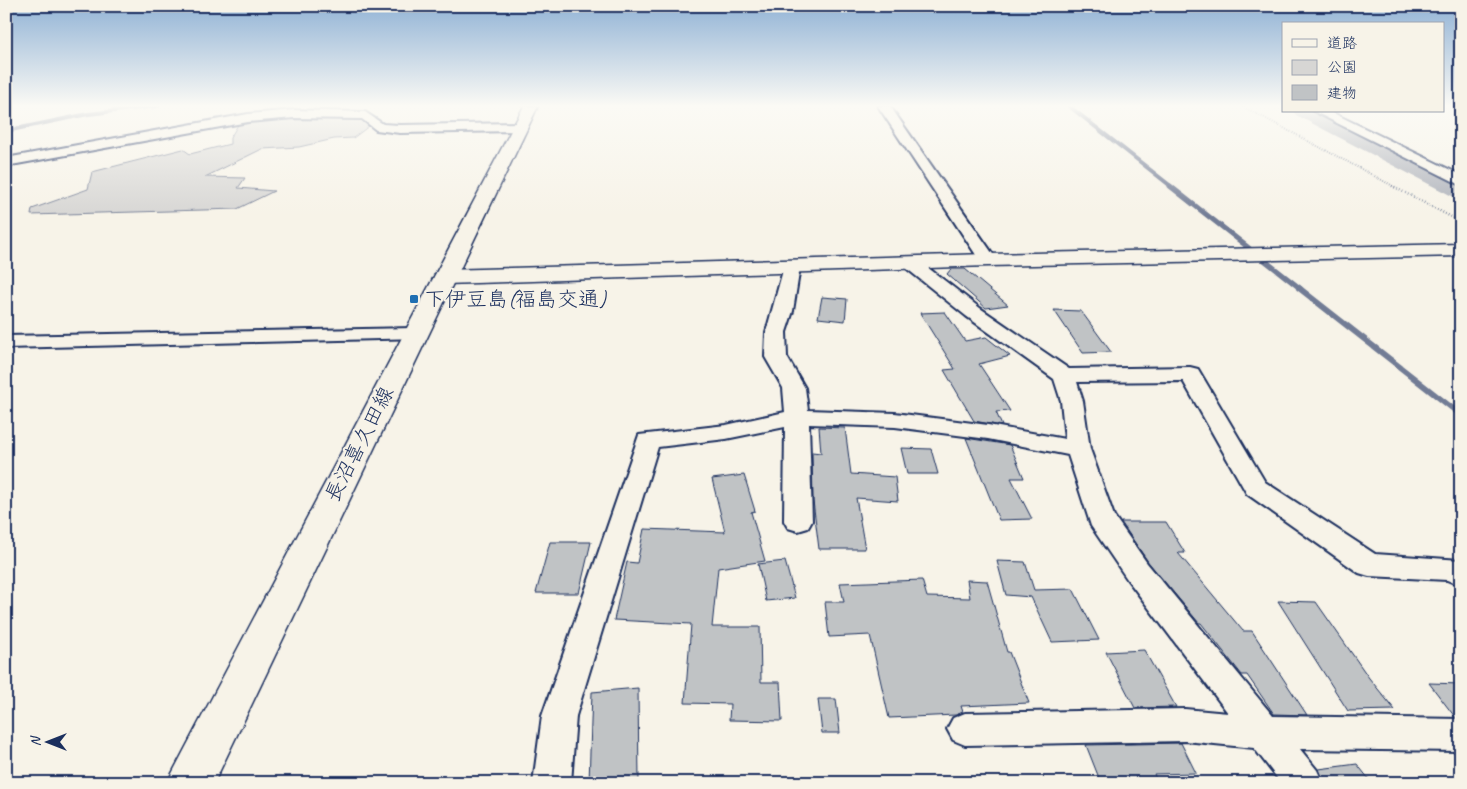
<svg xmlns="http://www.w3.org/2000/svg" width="1467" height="789" viewBox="0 0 1467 789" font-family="Caveat,'Klee One',sans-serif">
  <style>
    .green { fill: #d7d6d4; stroke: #798299 }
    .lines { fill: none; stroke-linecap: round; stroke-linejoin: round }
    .stream-far2 { stroke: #727c95; stroke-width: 4 }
    .stream-far1 { stroke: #727c95; stroke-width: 5 }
    .stream { stroke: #727c95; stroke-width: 6 }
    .river { fill: #acb0b9; fill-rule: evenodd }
    .building { fill: #c0c3c5; stroke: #1b2f5e }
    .street-casing { stroke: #1b2f5e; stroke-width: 4 }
    .secondary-casing { stroke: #1b2f5e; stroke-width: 3 }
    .primary-casing { stroke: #1b2f5e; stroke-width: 3 }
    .path-far1 { stroke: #1b2f5e; stroke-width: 2; stroke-dasharray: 0.5 2; stroke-linecap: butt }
    .path { stroke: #1b2f5e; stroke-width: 2.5; stroke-dasharray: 0.5 2.5; stroke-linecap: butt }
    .street { fill: #f7f3e8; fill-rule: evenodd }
    .secondary { fill: #f7f3e8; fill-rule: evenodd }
    .primary { fill: #f7f3e8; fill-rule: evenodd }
    .poi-dot { fill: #1f6fb2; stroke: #f7f3e8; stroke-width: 2 }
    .labels { text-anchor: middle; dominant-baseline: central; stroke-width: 4; stroke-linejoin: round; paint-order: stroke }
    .poi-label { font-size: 21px; fill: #1b2f5e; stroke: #f7f3e8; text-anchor: start }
    .street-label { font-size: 21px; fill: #1b2f5e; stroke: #f7f3e8 }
  </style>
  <rect width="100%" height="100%" fill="#f7f3e8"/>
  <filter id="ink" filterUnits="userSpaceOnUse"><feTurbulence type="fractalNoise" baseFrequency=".02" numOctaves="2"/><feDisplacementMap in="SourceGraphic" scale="10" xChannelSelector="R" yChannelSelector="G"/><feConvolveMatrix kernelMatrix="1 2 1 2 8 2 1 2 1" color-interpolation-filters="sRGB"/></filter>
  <g filter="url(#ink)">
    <path class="green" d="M272,116l87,2 10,8 -16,12 -19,1 -35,8 -37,2 -57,28 40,1 -7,10 36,3 -37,18 -206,6 1,-6 56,-20 4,-17 91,-23 7,5 40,-10v-6l11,-18z"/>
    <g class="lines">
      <path class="stream-far2" d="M1069,106l103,81
        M6,131l82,-17 70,-8"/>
      <path class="stream-far1" d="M1170,186l131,103"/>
      <path class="stream" d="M1299,288l162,127"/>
      <path class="river" d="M1293,111h27l141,69v18l-9,-2 -156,-81z"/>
    </g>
    <path class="building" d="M951,269h14l43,36 -22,3 -39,-34z
      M822,297l25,2 -2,22 -27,-3z
      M1054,310l27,1 30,41 -28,1z
      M945,312l20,29 21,-4 24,19 -31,8 31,47 -14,1 6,14 -28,-5 -30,-51 11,-1 -35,-56z
      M819,427l26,1 6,46 44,3 3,24 -42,-3 9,51h-46l-6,-48 -1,-49 9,1z
      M966,438l44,7 14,33h-13l21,41 -33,1z
      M901,448l30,1 7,25h-31z
      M744,475l11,36 -4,1 14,49 -47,7 -6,59h48l1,55h19l2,39 -53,-1 1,-16 -45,-1 6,-79 -77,-4 13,-58 10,1 7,-34 81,3 -13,-53z
      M1121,522h45l19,31h-7l65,78h9l55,84 -33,-1 -27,-39h-5l-41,-52h-2l-51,-61z
      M550,542h41l-12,51h-43z
      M785,561l10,37 -29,3 -8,-37z
      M997,561l28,1 9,28 39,-1 26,51 -47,2 -21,-45 -25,-2z
      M922,580l5,17 43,1 -3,-18 20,1 20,71h2l20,51 -68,3 2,6 -7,3 -67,3 -19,-83 -41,2 -4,-35h19l-4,-19z
      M1278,601l38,1 53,76 26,32 -47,1z
      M1144,650l32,57 -41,1 -29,-56z
      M1429,683l32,1v33h-6z
      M638,688l1,95h-50l3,-91z
      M818,699h18l4,34h-18z
      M1181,743l15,30 -42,1 4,9h-57l-15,-38z
      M1357,764l15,19h-47l-6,-14z"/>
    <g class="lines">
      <g class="street-casing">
        <path id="street" d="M878,106h12l107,154 -3,4h-12z
          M294,110l71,2 18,12 17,1 120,-2 6,4 -6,4 -120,2 -24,-3 -14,-11 -68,-1 -46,4 -242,44v-8l242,-44z
          M1313,111h16l132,64v10z
          M912,259l6,1 62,48 89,61 121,-2 8,2 67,113 110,72 86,6v26l-14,-6 -78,-4 -10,-3 -112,-79 -64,-113 -106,1 6,19 7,48 24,67 33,47 126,153 188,3v32l-161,-2 17,21 6,13h-42l-27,-35 -69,-7 -220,4 -12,-5 -6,-11 6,-11 12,-5 220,-4 43,4 -101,-134 -36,-53 -23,-71 -80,-16 -93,-12 -86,-3 3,97 -4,7 -10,3 -10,-3 -4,-7 1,-94 -59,12 -68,8 -82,269 -5,67h-38l9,-67 97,-281 87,-10 59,-13 -2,-24 -18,-31 1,-25 19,-69h12l3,4 -7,44 -7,21 1,25 18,31 3,22 87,3 93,12 77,14 -4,-38 -7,-22 -88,-63 -60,-48 -3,-4 3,-4z
          M414,328l7,2 3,4 -3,4 -415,10v-12z"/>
      </g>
      <g class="secondary-casing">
        <path id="secondary" d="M1461,244v12l-473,10 -543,18 -8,-2 -3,-5 3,-5 8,-2 543,-16z"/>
      </g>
      <g class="primary-casing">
        <path id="primary" d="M524,106h14l-324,677h-47z"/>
      </g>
      <path class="path-far1" d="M1242,106l153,81"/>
      <path class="path" d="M1392,186l69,36"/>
      <use href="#street" class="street"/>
      <use href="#secondary" class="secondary"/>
      <use href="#primary" class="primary"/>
    </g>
  </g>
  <linearGradient id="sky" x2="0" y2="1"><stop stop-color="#90b2d5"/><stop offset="0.49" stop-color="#fbfaf5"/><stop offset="1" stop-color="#fbfaf5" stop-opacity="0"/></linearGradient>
  <rect width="1467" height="216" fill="url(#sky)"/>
  <rect class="poi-dot" x="409" y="294" width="10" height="10" rx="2.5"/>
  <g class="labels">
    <g class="poi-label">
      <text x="424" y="299">下伊豆島(福島交通)</text>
    </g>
    <g class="street-label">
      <text transform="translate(359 444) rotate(-63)">長沼喜久田線</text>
    </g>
  </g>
  <rect width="1467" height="789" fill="none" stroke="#f7f3e8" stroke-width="25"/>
  <rect x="12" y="12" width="1442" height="764" fill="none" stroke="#1b2f5e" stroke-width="2" filter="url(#ink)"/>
  <rect x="1282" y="22" width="162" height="90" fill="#f7f3e8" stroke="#9fa5b1"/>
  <rect x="1292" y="39" width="25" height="8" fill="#f7f3e8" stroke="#9fa5b1"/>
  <text x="1327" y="48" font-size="15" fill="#1b2f5e">道路</text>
  <rect x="1292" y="60" width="25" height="15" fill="#d7d6d4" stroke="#9fa5b1"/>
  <text x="1327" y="72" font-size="15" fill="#1b2f5e">公園</text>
  <rect x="1292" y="85" width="25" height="15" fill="#c0c3c5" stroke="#9fa5b1"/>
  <text x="1327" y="98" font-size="15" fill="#1b2f5e">建物</text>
  <g transform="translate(48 742) rotate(270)" stroke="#f7f3e8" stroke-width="4" paint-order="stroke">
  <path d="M0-4L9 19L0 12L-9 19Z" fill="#1b2f5e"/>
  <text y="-8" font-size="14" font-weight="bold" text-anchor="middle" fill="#1b2f5e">N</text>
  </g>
</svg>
